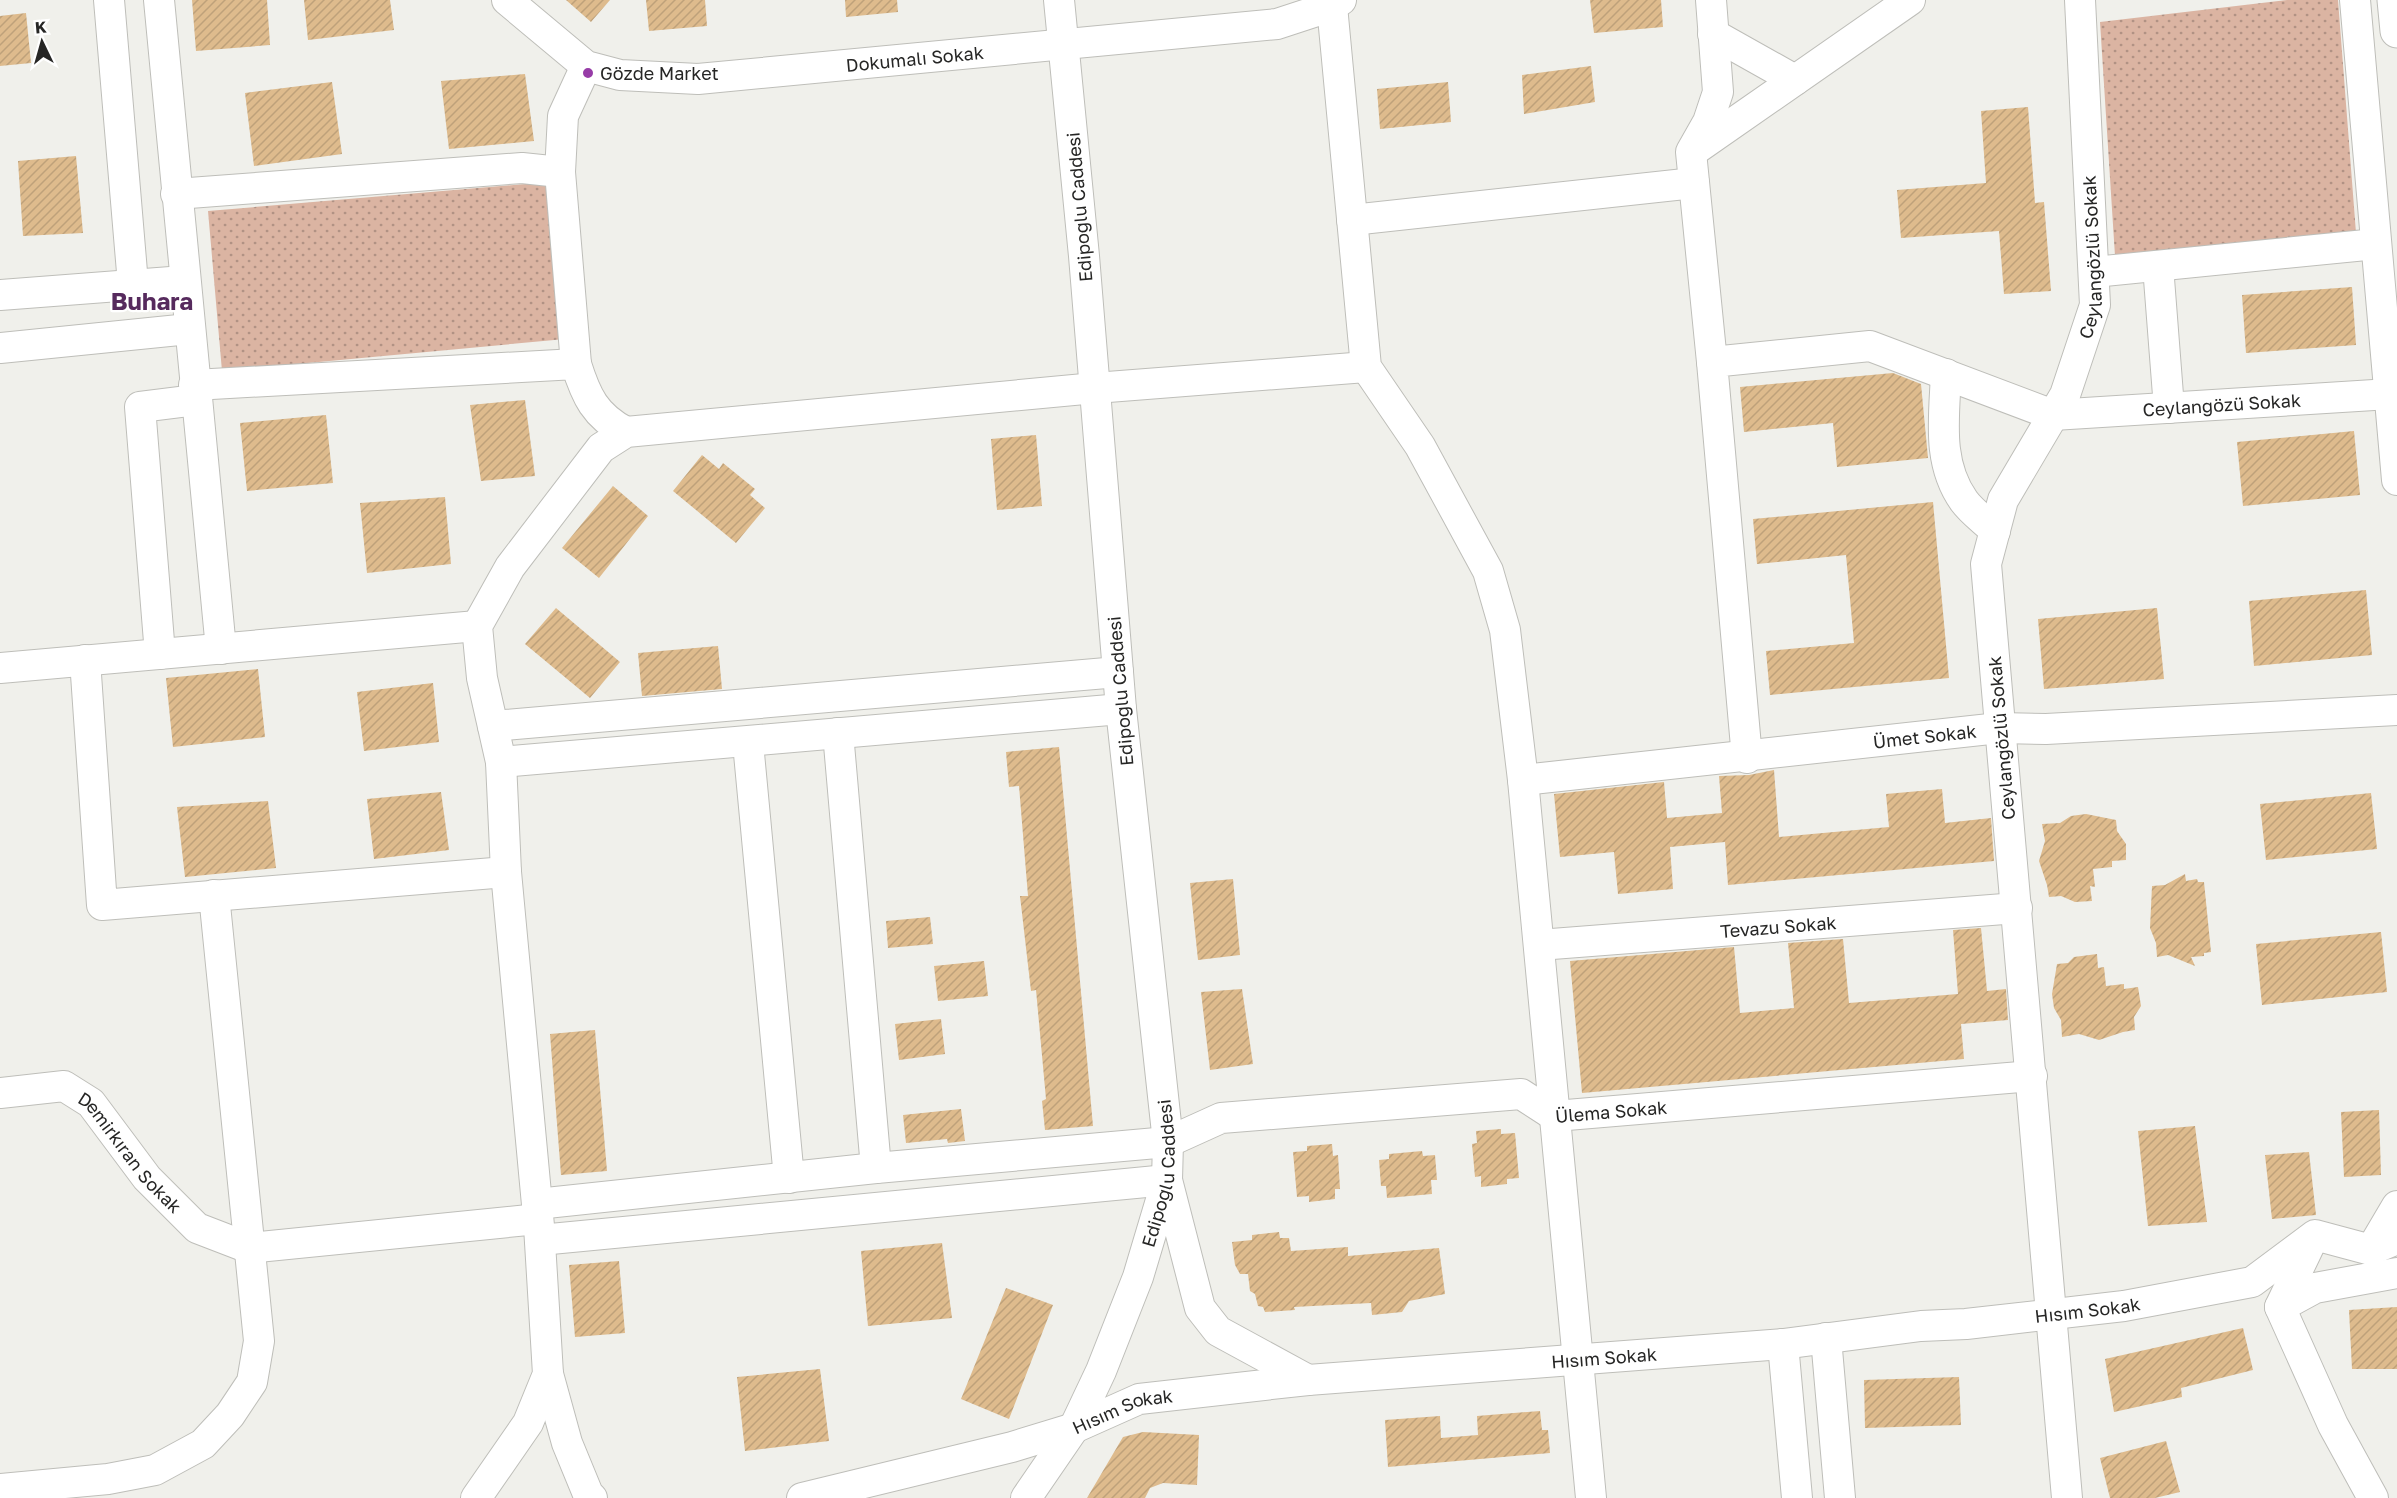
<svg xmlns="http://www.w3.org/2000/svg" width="2397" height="1498" viewBox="0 0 2397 1498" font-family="'Golos Text',sans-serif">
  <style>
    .park { fill: url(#park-dots) }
    .building { fill: url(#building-hatch) }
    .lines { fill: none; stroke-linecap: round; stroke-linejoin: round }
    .minor-casing { stroke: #bebeb9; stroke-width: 32 }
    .major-casing { stroke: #bebeb9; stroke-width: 35 }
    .minor { stroke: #fff; stroke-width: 30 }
    .major { stroke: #fff; stroke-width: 33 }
    .poi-dot { fill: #973ca7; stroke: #fff; stroke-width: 2 }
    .labels { text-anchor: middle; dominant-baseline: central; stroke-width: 4.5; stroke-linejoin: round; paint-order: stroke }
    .street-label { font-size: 18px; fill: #262625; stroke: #fff }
    .poi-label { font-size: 18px; fill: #262625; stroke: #fff; text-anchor: start }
    .district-label { font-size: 24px; font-weight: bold; fill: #562a5d; stroke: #fff }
  </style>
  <defs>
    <pattern id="park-dots" width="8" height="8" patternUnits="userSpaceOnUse" patternTransform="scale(1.5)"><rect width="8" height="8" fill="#dbb4a2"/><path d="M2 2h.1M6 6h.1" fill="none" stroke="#b19284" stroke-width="1.8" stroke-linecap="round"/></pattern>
    <pattern id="building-hatch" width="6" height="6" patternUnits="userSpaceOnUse" patternTransform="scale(1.5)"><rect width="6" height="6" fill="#debb8d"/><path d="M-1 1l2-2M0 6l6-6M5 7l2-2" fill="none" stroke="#bea17a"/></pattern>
  </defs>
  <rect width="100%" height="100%" fill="#f0f0eb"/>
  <path class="park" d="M2287,0h51l18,233 -241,23 -15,-234z
    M549,182l16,157 -343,32 -14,-160z"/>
  <path class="building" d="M192,0h75l3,45 -74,6z
    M304,0h86l4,30 -86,10z
    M566,0h44l-19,22z
    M646,0h59l2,26 -58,5z
    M845,0h52l1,12 -52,5z
    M1590,0h71l2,27 -69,6z
    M26,13l5,50 -31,3v-50z
    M1591,66l4,36 -71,12 -2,-39z
    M525,74l9,67 -85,8 -8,-68z
    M332,82l10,72 -88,12 -9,-73z
    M1448,82l3,40 -71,7 -3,-40z
    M2028,107l7,96 9,-1 7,89 -47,3 -5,-63 -98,7 -4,-48 89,-7 -5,-72z
    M76,156l7,77 -60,3 -5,-75z
    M2352,287l4,58 -110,8 -4,-58z
    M1893,373l28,11 7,74 -91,9 -4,-44 -89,9 -4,-45z
    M525,400l10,76 -54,5 -11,-76z
    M326,415l7,68 -86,8 -7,-68z
    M2354,431l6,64 -117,11 -6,-64z
    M1036,435l6,71 -45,4 -6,-71z
    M702,455l17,14 4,-6 32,26 -5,6 15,13 -29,35 -63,-52z
    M613,486l35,30 -49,62 -37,-30z
    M445,497l6,67 -84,9 -7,-70z
    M1933,502l16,176 -179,17 -4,-44 88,-8 -8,-88 -89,9 -4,-45z
    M2366,590l6,65 -118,11 -5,-65z
    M556,608l64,54 -30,36 -65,-54z
    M2157,608l7,71 -120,10 -6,-70z
    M718,646l4,43 -80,7 -4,-43z
    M258,669l7,68 -92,10 -7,-69z
    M433,683l6,59 -75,9 -7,-59z
    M1059,747l34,379 -48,4 -3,-29 4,-2 -10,-109 -5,1 -11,-95h8l-9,-110 -10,1 -3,-35z
    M1774,770l5,67 110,-10 -3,-33 56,-5 3,34 46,-5 3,43 -266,24 -3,-43 -55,5 3,42 -55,5 -4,-42 -54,5 -6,-63 110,-12 3,36 55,-5 -3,-37 30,-1z
    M441,792l8,58 -75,9 -7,-60z
    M2371,793l6,56 -111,11 -6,-56z
    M268,801l8,67 -91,9 -8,-70z
    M2086,814l30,6 1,11 9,13v16l-14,1v6l-19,2 2,18 -5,-1 2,15 -17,1 -14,-6 -12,1 -2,-12 -8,-24 6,-20 -3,-17 18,-1 11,-7z
    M2185,874l1,7 11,-2 1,3h6l7,70 -7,1v3l-13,1 4,9 -27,-11 -11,2 -1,-14 -6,-15 2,-42 13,-1z
    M1233,879l7,76 -42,5 -8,-77z
    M930,917l3,27 -45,4 -2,-27z
    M1981,928l6,63 19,-2 2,31 -47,4 3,35 -382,34 -12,-132 164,-14 6,66 54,-5 -6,-65 55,-4 6,64 109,-9 -5,-64z
    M2381,932l6,60 -125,13 -6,-61z
    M2097,954l1,14 6,-1 2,19 18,-2v5l14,-2 3,19 -7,11 1,13 -12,2 -24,8 -20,-6 -17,3 -1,-17 -7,-12 -2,-14 5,-30 11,-1 6,-6z
    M984,961l4,35 -50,5 -4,-35z
    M1242,989l11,75 -43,6 -9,-78z
    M941,1019l4,35 -46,6 -4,-36z
    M595,1030l12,141 -46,4 -11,-141z
    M961,1109l4,32 -17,2 -1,-4 -41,4 -3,-28z
    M2379,1110l2,65 -37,2 -3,-65z
    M2195,1126l12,96 -59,4 -10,-95z
    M1501,1129v5l14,-1 4,45 -12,1v5l-26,3v-11l-6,1 -3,-33 5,-1 -1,-12z
    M1332,1144l1,12 5,-1 2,34h-5v10l-26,3v-6l-12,1 -4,-45 14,-1v-5z
    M1422,1151l1,5 12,-1 2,25h-6l1,14 -45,4 -1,-12h-5l-2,-26 10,-1v-5z
    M2309,1152l7,63 -44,4 -7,-64z
    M1279,1232l1,6h9l2,13 57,-4v9l91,-8 6,46 -36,7 -7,11 -30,3 -1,-12 -77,4 1,3 -30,2 -2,-5 -5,-1 -3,-12 -5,-3 -2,-17h-8l-5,-9 -3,-23 20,-2v-5z
    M942,1243l10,75 -84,8 -7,-75z
    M619,1261l6,72 -50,4 -6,-72z
    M1006,1288l47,17 -44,114 -48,-20z
    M2397,1307v62h-45l-3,-59z
    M2243,1328l10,42 -72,18 1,9 -68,15 -9,-53z
    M820,1369l9,72 -84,10 -8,-74z
    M1959,1377l2,48 -96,3 -1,-48z
    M1540,1411l2,19h6l2,23 -162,14 -3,-47 55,-4 1,22 37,-3 -1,-19z
    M1143,1432l56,3 -2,50 -34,-2 -13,5 -5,10h-58l36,-61z
    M2166,1441l14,51 -25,6h-45l-10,-40z"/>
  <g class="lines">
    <g class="minor-casing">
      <g id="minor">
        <path d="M109,0l24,284"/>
        <path d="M159,0l62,649"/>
        <path id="s1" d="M507,0l79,66 34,9 78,4 579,-55 55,-18 9,-6"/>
        <path d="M1711,0l7,92 -10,30 -17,30 21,210"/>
        <path d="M2355,0l42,480"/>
        <path d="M1332,6l34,361 54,79 68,125 17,59 18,150 68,718"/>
        <path d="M1713,34l82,46"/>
        <path d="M1696,149l214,-149"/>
        <path d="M176,194l346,-26 38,4"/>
        <path d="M1352,220l342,-37"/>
        <path d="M2158,266l11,142"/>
        <path d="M2094,272l282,-28"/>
        <path d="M0,295l184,-14"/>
        <path d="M0,348l189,-19"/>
        <path d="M576,364l-16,-192 3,-56 23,-50"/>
        <path d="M1946,374c-2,45 -9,89 18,127 8,11 21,20 31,30"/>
        <path d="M194,385l382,-21c10,32 19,52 50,68"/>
        <path d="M160,654l-20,-247 56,-7"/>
        <path d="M85,660l17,245 404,-33"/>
        <path d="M0,668l477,-42"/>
        <path d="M493,726l625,-54"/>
        <path d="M838,733l38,435"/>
        <path d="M748,743l41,435"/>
        <path id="s2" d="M1747,758l-35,-396 158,-16 183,69 337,-21"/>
        <path d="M501,762l620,-53"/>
        <path id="s3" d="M1523,780l476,-52 47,1 351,-19"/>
        <path id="s4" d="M1539,945l478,-37"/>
        <path id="s5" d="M0,1093l64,-7 27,17 56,75 50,50 52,20 289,-29"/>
        <path id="s6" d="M537,1204l339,-36 292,-26 53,-24 300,-24 34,22 477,-40"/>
        <path d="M540,1240l627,-60 33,128 18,23 90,49"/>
        <path d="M2312,1240l-32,67 53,118 40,73"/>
        <path d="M2371,1250l26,-44"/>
        <path d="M2280,1307l35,-19 82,-15"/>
        <path d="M1826,1338l14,160"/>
        <path d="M1783,1344l14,154"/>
        <path d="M548,1374l19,69 21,51 4,4"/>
        <path d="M0,1489l108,-10 47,-9 48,-26 27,-29 22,-33 7,-41 -45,-446"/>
        <path d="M476,1498l52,-75 20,-49 -9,-148 -33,-354 -5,-110 -19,-84 -5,-52 33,-59 91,-119 25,-16 469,-44 271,-21"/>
        <path id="s7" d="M802,1498l210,-51 62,-19 65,-29 169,-19 475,-36 138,-18 45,-2 158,-18 128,-24 63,-47 56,15 26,-11"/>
        <path id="s8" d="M1026,1498l48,-70 27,-57 37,-94 29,-97 1,-38 -47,-433 -37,-453 -25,-256"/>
        <path id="s9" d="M2067,1498l-81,-934 17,-64 62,-105 30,-90 -15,-305"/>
      </g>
    </g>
    <g class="major-casing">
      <path id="major" d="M2394,0l3,31"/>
    </g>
    <use href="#minor" class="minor"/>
    <use href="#major" class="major"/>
  </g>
  <circle class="poi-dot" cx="588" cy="73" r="6"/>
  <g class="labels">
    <g class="street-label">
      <text stroke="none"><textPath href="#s1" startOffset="434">Dokumalı Sokak</textPath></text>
      <text transform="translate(1079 207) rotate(-95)">Edipoğlu Caddesi</text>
      <text stroke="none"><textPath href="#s9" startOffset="1268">Ceylangözlü Sokak</textPath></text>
      <text stroke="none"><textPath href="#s2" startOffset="921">Ceylangözü Sokak</textPath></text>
      <text transform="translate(1120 691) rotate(-95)">Edipoğlu Caddesi</text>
      <text stroke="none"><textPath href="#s3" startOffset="404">Ümet Sokak</textPath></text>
      <text transform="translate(2001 738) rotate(-95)">Ceylangözlü Sokak</text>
      <text stroke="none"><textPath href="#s4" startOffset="240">Tevazu Sokak</textPath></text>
      <text stroke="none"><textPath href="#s6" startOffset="1090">Ülema Sokak</textPath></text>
      <text stroke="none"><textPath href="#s5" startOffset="159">Demirkıran Sokak</textPath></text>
      <text stroke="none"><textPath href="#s8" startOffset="356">Edipoğlu Caddesi</textPath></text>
      <text stroke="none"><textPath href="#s7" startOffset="1305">Hısım Sokak</textPath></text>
      <text stroke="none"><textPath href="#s7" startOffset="819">Hısım Sokak</textPath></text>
      <text stroke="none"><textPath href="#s7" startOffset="333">Hısım Sokak</textPath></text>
    </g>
    <g class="poi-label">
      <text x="600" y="73">Gözde Market</text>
    </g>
    <g class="district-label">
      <text x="152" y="300">Buhara</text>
    </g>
  </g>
  <g transform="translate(42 42) rotate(355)" stroke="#ffffff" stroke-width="4.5" paint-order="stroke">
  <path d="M0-4.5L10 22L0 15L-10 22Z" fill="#262625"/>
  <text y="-9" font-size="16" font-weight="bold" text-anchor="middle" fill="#262625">K</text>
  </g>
</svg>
